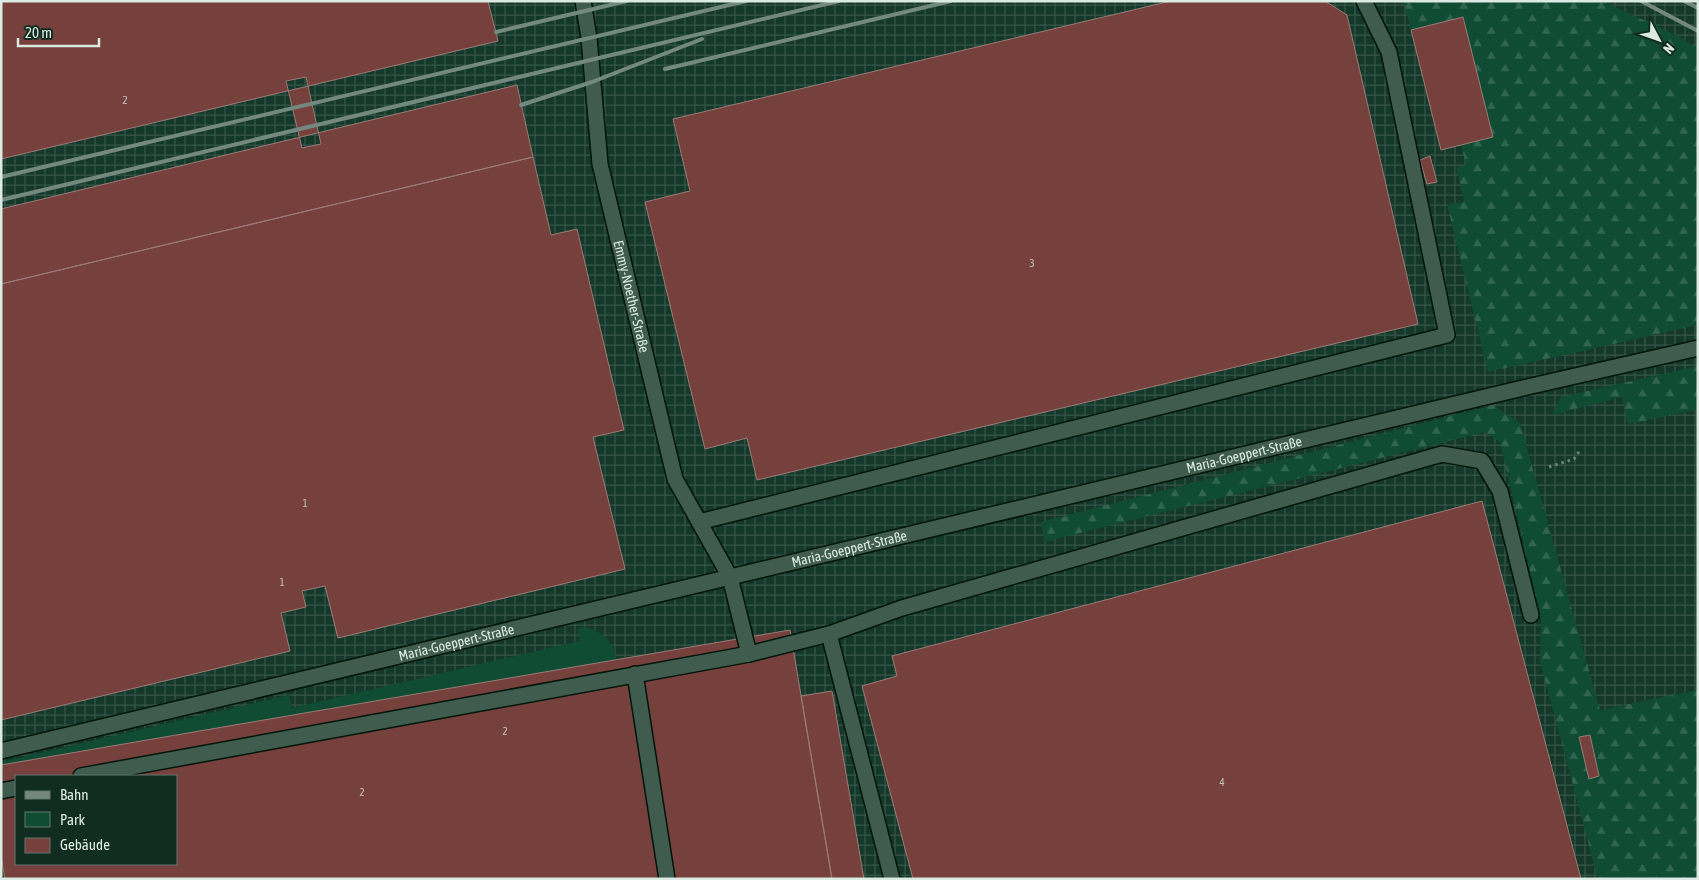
<svg xmlns="http://www.w3.org/2000/svg" width="1699" height="880" viewBox="0 0 1699 880" font-family="'Asap Condensed',sans-serif">
  <style>
    .industrial { fill: url(#industrial-grid); fill-rule: evenodd }
    .green { fill: #104b34 }
    .forest { fill: url(#forest-firs) }
    .building { fill: #76413c; stroke: #9b7b77; fill-rule: evenodd }
    .lines { fill: none; stroke-linecap: round; stroke-linejoin: round }
    .service-casing { stroke: #001409; stroke-width: 18 }
    .path { stroke: #6d8379; stroke-width: 3; stroke-dasharray: 2.5 4; stroke-linecap: butt }
    .service { stroke: #405c4e; stroke-width: 15 }
    .rail { stroke: #73897f; stroke-width: 4 }
    .labels { text-anchor: middle; dominant-baseline: central; stroke-width: 4.5; stroke-linejoin: round; paint-order: stroke }
    .number-label { font-size: 11px; fill: #c2c0b8 }
    .street-label { font-size: 14px; fill: #dbeae2; stroke: #112c20 }
  </style>
  <defs>
    <pattern id="industrial-grid" width="8" height="8" patternUnits="userSpaceOnUse" patternTransform="scale(1.25)"><rect width="8" height="8" fill="#143829"/><path d="M0 4h8M4 0v8" fill="none" stroke="#365548"/></pattern>
    <pattern id="forest-firs" width="22" height="20" patternUnits="userSpaceOnUse" patternTransform="scale(1.25)"><rect width="22" height="20" fill="#104b34"/><path d="M5 1l3.5 6h-7zM16 11l3.5 6h-7z" fill="#326551"/></pattern>
  </defs>
  <rect width="100%" height="100%" fill="#112c20"/>
  <path class="industrial" d="M1,1h1697v878h-1697zM16,776h160v88h-160z"/>
  <path class="green" d="M583,627c18,2 32,16 33,33l-615,105v-3l288,-67 3,13 288,-67 -2,-13z"/>
  <path class="forest" d="M1404,1h198l74,34 22,13v277l-210,47 -41,-168 17,-2 -8,-35 10,-2 -5,-20 32,-8 -30,-120 -52,13z
    M1698,366v44l-70,14 -6,-27 -70,18 9,-18z
    M1493,405l27,18 80,287 98,-20v189h-100l-58,-218 1,-43 -41,-176 -15,-10 -441,110 -3,-20z"/>
  <path class="building" d="M1,1h487l10,40 -497,118z
    M1171,1h154l22,14 71,309 -661,156 -10,-42 -42,11 -60,-247 45,-11 -17,-72z
    M1463,17l30,120 -52,13 -30,-120z
    M306,77l15,67 -19,4 -16,-67z
    M517,85l16,72 -532,127v-75z
    M1430,156l7,26 -10,2 -7,-24z
    M533,157l18,78 26,-6 47,201 -31,7 32,132 -287,69 -13,-52 -23,5 4,16 -25,6 9,38 -289,69v-436z
    M1482,501l99,378h-668l-51,-193 35,-10 -5,-20z
    M790,630l42,249h-827l-4,-22v-92zM16,776h160v88h-160z
    M832,691l32,188h-32l-31,-183z
    M1590,735l9,41 -10,3 -10,-42z"/>
  <g class="lines">
    <g class="service-casing">
      <g id="service">
        <path id="s1" d="M583,1l6,37 11,126 75,315 55,98 19,77"/>
        <path d="M699,522l748,-187 -58,-283 -25,-51"/>
        <path d="M829,634l63,245"/>
        <path d="M635,674l32,205"/>
        <path id="s2" d="M1,751l1526,-364 171,-39"/>
        <path d="M81,776l668,-122 80,-20 73,-26 540,-154 40,7 18,30 31,124"/>
        <path d="M1,791l15,-3"/>
      </g>
    </g>
    <path class="path" d="M1549,467l25,-8 6,-9"/>
    <use href="#service" class="service"/>
    <path class="rail" d="M1641,1l57,30
      M1684,1l14,7
      M496,32l131,-31
      M665,69l286,-68
      M521,105l71,-23 110,-43
      M1,177l745,-176
      M1,200l838,-199"/>
  </g>
  <g class="labels">
    <g class="number-label">
      <text x="125" y="100">2</text>
      <text x="1032" y="263">3</text>
      <text x="305" y="503">1</text>
      <text x="282" y="582">1</text>
      <text x="505" y="731">2</text>
      <text x="1222" y="782">4</text>
      <text x="362" y="792">2</text>
    </g>
    <g class="street-label">
      <text stroke="none"><textPath href="#s1" startOffset="300">Emmy-Noether-Straße</textPath></text>
      <text stroke="none"><textPath href="#s2" startOffset="1278">Maria-Goeppert-Straße</textPath></text>
      <text stroke="none"><textPath href="#s2" startOffset="872">Maria-Goeppert-Straße</textPath></text>
      <text stroke="none"><textPath href="#s2" startOffset="468">Maria-Goeppert-Straße</textPath></text>
    </g>
  </g>
  <rect width="1699" height="880" fill="none" stroke="#dbeae2" stroke-width="5"/>
  <rect x="15" y="775" width="162" height="90" fill="#112c20" stroke="#62786e"/>
  <rect x="25" y="791" width="25" height="8" fill="#73897f" stroke="#62786e"/>
  <text x="60" y="800" font-size="15" fill="#dbeae2">Bahn</text>
  <rect x="25" y="812" width="25" height="15" fill="#104b34" stroke="#62786e"/>
  <text x="60" y="825" font-size="15" fill="#dbeae2">Park</text>
  <rect x="25" y="838" width="25" height="15" fill="#76413c" stroke="#62786e"/>
  <text x="60" y="850" font-size="15" fill="#dbeae2">Gebäude</text>
  <g transform="translate(1659 40) rotate(131)" stroke="#112c20" stroke-width="4" paint-order="stroke">
  <path d="M0-4L9 19L0 12L-9 19Z" fill="#dbeae2"/>
  <text y="-8" font-size="14" font-weight="bold" text-anchor="middle" fill="#dbeae2">N</text>
  </g>
  <path d="M18 38v8h81v-8" fill="none" stroke="#dbeae2" stroke-width="2.5"/>
  <text x="25" y="38" font-size="15" fill="#dbeae2" stroke="#112c20" stroke-width="4" paint-order="stroke">20 m</text>
</svg>
